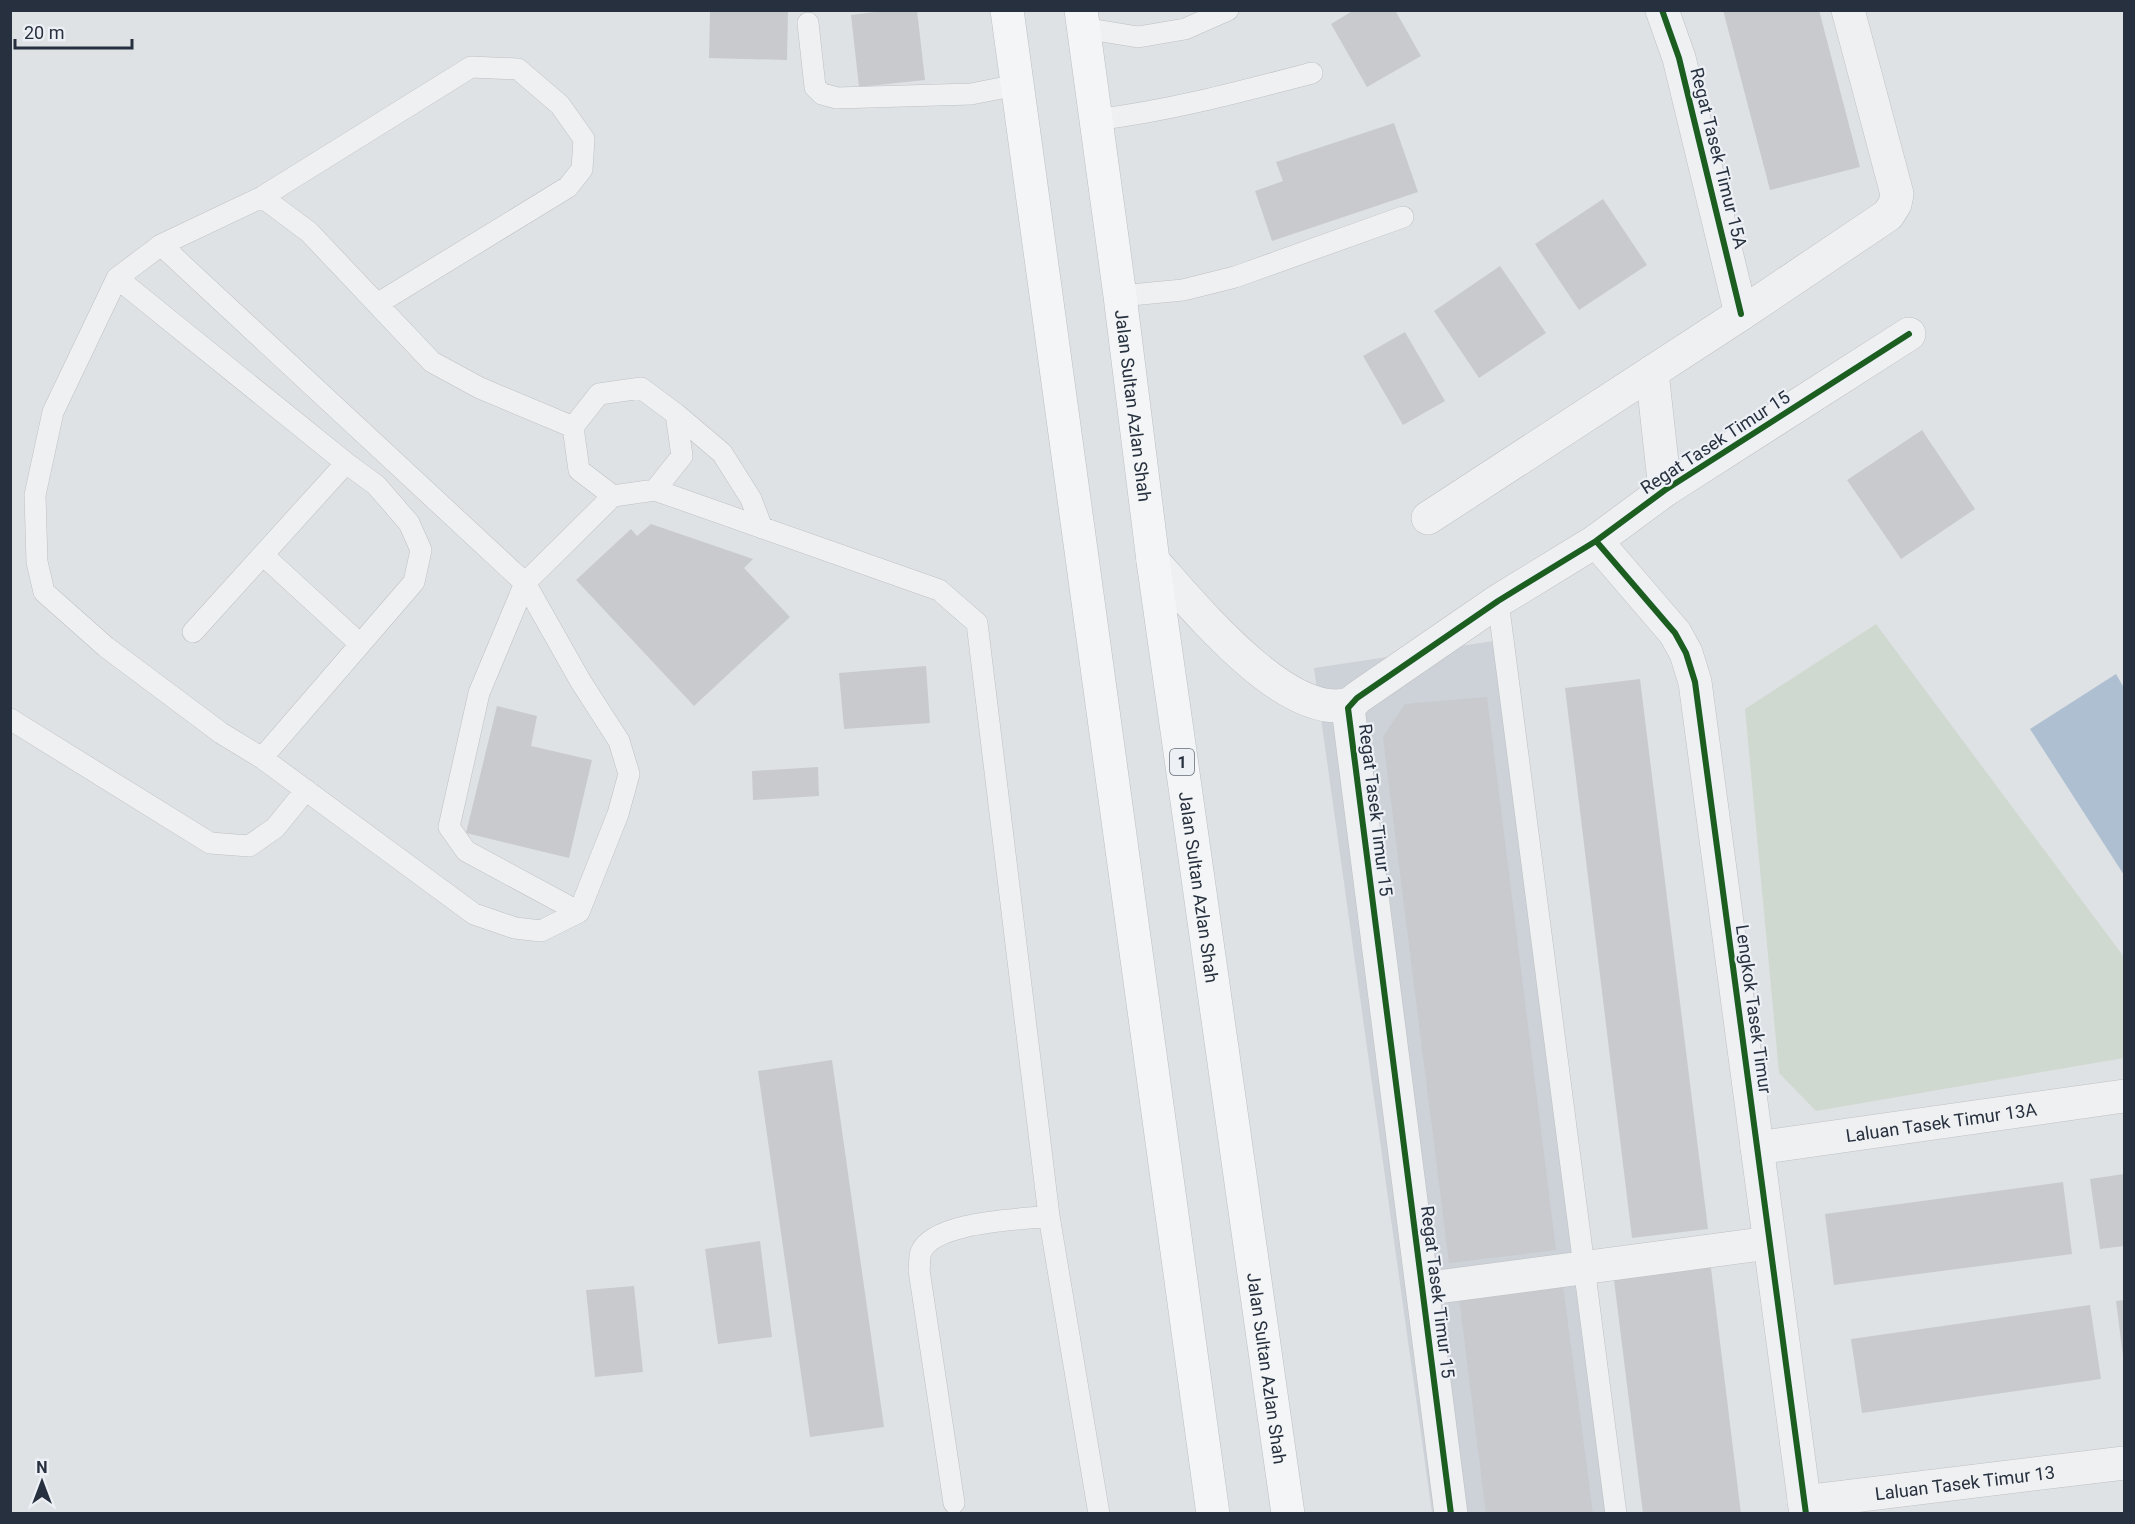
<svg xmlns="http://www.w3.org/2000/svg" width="2135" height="1524" viewBox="0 0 2135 1524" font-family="Roboto,sans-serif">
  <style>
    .built { fill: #cdd2d8 }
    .green { fill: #d0d9d0 }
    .water { fill: #adbfd1 }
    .building { fill: #c8cacd }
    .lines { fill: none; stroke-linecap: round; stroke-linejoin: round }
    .lane-casing { stroke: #bec0c3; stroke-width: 22 }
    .street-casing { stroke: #bec0c3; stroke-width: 34 }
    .primary-casing { stroke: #bcbfc3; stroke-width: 34 }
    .lane { stroke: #eff0f2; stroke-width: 21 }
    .street { stroke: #eff0f2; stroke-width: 33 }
    .primary { stroke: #f3f5f6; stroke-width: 33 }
    .cycleway-casing { stroke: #edf0f5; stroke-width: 10 }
    .cycleway { stroke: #1b5e20; stroke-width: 6 }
    .labels { text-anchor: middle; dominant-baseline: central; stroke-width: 4.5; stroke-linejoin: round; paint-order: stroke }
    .shield { fill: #edf0f5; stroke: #626a75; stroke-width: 1.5 }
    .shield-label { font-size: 16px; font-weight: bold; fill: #27303e }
    .street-label { font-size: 18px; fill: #27303e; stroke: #edf0f5 }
  </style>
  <rect width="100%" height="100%" fill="#dfe2e5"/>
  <path class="built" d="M1500,640l116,873h-184l-118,-845z"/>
  <path class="green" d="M1876,624l248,333v101l-308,53 -37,-38 -34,-364z"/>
  <path class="water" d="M2116,674l8,14v187l-94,-146z"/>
  <path class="building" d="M710,10h78l-1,50 -78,-2z
    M891,10h26l8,70 -66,7 -8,-72z
    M1354,10h41l26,46 -54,31 -36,-63z
    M1723,10h96l41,157 -90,23z
    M1394,123l24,69 -146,49 -17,-50 28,-10 -7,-19z
    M1603,199l44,66 -68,45 -44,-66z
    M1500,266l46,67 -67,45 -45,-67z
    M1405,332l40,69 -42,24 -40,-69z
    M1922,430l53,79 -74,50 -54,-79z
    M651,524l102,35 -9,9 46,49 -96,89 -118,-126 55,-51 6,7z
    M926,666l4,57 -86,6 -5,-56z
    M1640,679l68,550 -76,9 -67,-550z
    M1487,697l69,553 -107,13 -66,-526 22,-33z
    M497,706l40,10 -6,30 61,14 -23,98 -103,-25z
    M818,767l1,29 -66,4 -1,-29z
    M832,1060l52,367 -74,10 -52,-366z
    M2124,1174v72l-24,3 -10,-70z
    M2063,1182l9,72 -238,31 -9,-71z
    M760,1241l12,96 -54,7 -13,-95z
    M1710,1260l31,254h-98l-30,-242z
    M634,1286l9,86 -48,5 -9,-87z
    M1563,1286l30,228h-107l-27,-218z
    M2124,1300v56h-1l-7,-55z
    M2090,1305l11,74 -239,34 -11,-74z"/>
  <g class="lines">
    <g class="lane-casing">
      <path id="lane" d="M808,23l7,64 7,7 15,4 134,-4 46,-9
        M1083,28l55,9 47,-8 43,-19
        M1095,120c74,-9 145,-28 217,-47
        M262,197l47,35 123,130 48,26 93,39
        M161,245l364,338 56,99 38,59 10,33 -11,40 -39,98 -38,19 -26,-3 -41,-14 -212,-156 -41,-25 -115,-86 -62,-55 -7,-30 -2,-67 18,-83 64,-134 44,-33 101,-48 209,-130 47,2 42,36 24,34 -2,30 -14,18 -191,117
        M117,278l229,185
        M1120,296l63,-6 52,-13 168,-60
        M641,388l35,26 6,42 -27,34 -42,6 -34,-26 -6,-43 26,-33z
        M676,414l46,39 29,46 11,29
        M655,490l284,100 38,33 72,593 50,298
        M263,555l97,89
        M1498,601l118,913
        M193,632l153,-169 30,22 33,38 12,27 -7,32 -152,176
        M10,719l200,124 39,3 26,-18 31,-38
        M579,912l-113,-61 -17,-24 30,-134 46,-110 88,-87
        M954,1503l-35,-233c1,-5 0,-13 2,-18 13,-31 99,-32 128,-36"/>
    </g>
    <g class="street-casing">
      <g id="street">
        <path d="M1662,10l17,48 62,256"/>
        <path d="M1652,372l13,118"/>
        <path d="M1428,518l313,-204 147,-99 7,-11 2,-10 -49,-184"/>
        <path d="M1596,541l79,92 11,20 9,29 111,832"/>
        <path d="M1153,561c39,43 133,161 197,143"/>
        <path id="s1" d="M1757,1148l367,-52"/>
        <path d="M1423,1289l346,-46"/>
        <path id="s2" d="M1804,1502l320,-39"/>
        <path d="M1451,1514l-103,-806 9,-10 141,-97 98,-60 69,-51 244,-156"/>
      </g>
    </g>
    <g class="primary-casing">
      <g id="primary">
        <path d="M1007,10l206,1504"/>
        <path id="s3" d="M1081,10l39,286 33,265 135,953"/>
      </g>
    </g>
    <use href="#lane" class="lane"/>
    <use href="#street" class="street"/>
    <use href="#primary" class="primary"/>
    <g class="cycleway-casing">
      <path id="cycleway" d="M1662,10l17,48 62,256
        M1596,541l79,92 11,20 9,29 111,832
        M1451,1514l-103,-806 9,-10 141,-97 98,-60 69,-51 244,-156"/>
    </g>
    <use href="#cycleway" class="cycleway"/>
  </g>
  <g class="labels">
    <rect class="shield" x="1170" y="749" width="24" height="26" rx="4.5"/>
    <g class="shield-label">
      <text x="1182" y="762">1</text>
    </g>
    <g class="street-label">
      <text transform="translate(1719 158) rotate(76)">Regat Tasek Timur 15A</text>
      <text stroke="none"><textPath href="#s3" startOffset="399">Jalan Sultan Azlan Shah</textPath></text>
      <text transform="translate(1715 442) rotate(-33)">Regat Tasek Timur 15</text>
      <text transform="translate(1376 810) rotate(83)">Regat Tasek Timur 15</text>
      <text stroke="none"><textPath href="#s3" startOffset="885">Jalan Sultan Azlan Shah</textPath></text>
      <text transform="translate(1754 1009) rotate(82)">Lengkok Tasek Timur</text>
      <text stroke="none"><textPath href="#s1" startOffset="186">Laluan Tasek Timur 13A</textPath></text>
      <text transform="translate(1438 1292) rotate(83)">Regat Tasek Timur 15</text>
      <text stroke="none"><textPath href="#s3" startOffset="1371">Jalan Sultan Azlan Shah</textPath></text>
      <text stroke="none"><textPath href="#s2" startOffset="162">Laluan Tasek Timur 13</textPath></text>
    </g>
  </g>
  <rect width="2135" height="1524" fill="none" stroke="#27303e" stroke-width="24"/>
  <g transform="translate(42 1482)" stroke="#edf0f5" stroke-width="4.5" paint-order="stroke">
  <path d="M0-4.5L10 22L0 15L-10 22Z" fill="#27303e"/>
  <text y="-9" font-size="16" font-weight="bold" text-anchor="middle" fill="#27303e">N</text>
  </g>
  <path d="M15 39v9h117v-9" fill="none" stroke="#27303e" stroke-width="3"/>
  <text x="24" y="39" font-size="18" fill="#27303e" stroke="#edf0f5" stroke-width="4.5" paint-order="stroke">20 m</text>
</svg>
